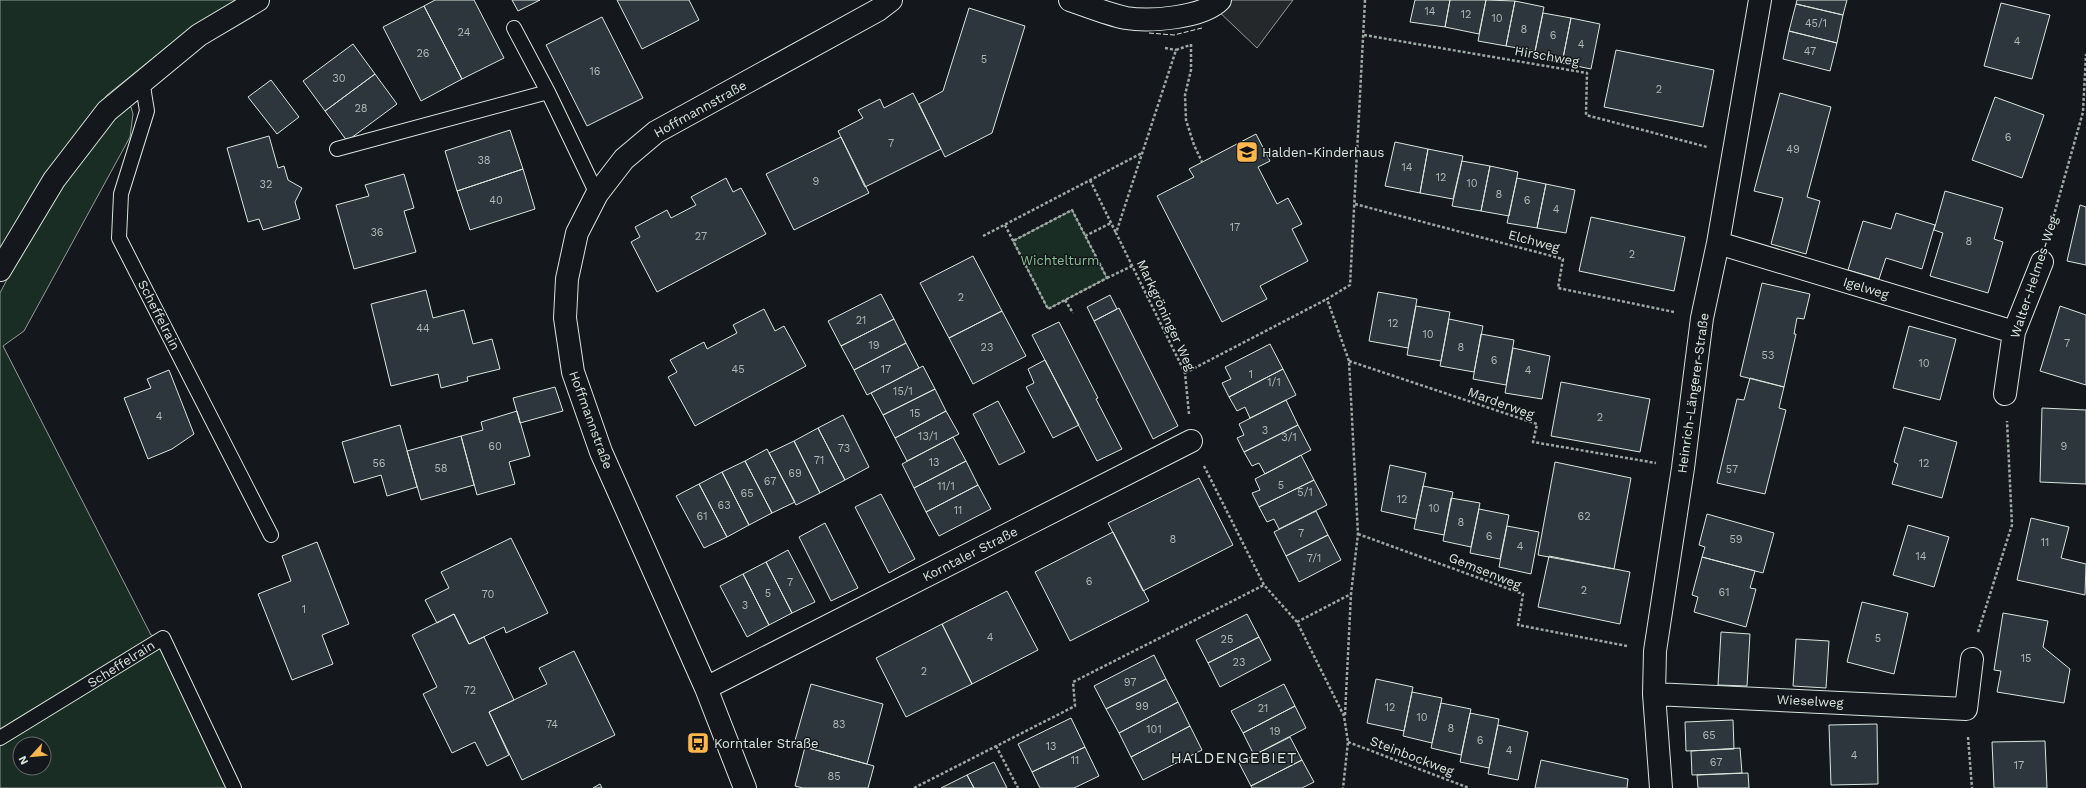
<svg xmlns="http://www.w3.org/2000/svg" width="2086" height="788" viewBox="0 0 2086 788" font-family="'Work Sans',sans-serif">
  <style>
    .green { fill: #1a2d24; stroke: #939e99; fill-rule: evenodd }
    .parking { fill: #24282b; stroke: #939e99 }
    .building { fill: #2c363c; stroke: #d8e6dc }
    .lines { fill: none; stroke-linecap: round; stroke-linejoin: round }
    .lane-casing { stroke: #d8e6dc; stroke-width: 16 }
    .street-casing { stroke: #d8e6dc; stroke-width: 24 }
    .path { stroke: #9da8a2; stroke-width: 2.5; stroke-dasharray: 3 2; stroke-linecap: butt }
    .lane { stroke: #14181c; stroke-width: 14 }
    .street { stroke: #14181c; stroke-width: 22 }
    .fence { stroke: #d8e6dc; stroke-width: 1; stroke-dasharray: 5 2; stroke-linecap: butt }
    .labels { text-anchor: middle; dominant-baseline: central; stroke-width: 3; stroke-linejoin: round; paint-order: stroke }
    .number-label { font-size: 11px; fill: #adbab4 }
    .street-label { font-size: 13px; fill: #d8e6dc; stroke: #14181c }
    .poi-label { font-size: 13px; fill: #d8e6dc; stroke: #14181c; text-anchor: start }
    .park-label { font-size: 13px; fill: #8ac095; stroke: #14181c }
    .quarter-label { font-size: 15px; letter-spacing: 1px; fill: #d8e6dc; stroke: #14181c }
  </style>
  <rect width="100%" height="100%" fill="#14181c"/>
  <path class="green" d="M0,0h242l-70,43 -65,52 -66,88 -41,69z
    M131,107l2,7 -3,23 -106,194 -21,15 148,289 12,3 77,150h-240v-495l54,-104 66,-80zM20,744h24v24h-24z
    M1072,210l35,68 -59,31 -35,-68z"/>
  <path class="parking" d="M1220,0h73l-36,48 -43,-41z"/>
  <path class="building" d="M435,0h39l30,58 -42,21 -38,-73z
    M512,0h28l-22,11z
    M617,0h72l10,20 -57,29z
    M1415,0h35l-5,27 -35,-5z
    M1450,0h36l-7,34 -34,-7z
    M1486,0l29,1 -9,45 -28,-5z
    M1797,0h50l-4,15 -47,-11z
    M1515,1l29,6 -9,44 -29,-5z
    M2001,3l49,12 -18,64 -48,-13z
    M1796,4l47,11 -6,28 -48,-12z
    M424,6l38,73 -41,22 -38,-74z
    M969,8l56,18 -33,107 -47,24 -26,-53 24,-13z
    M1543,13l28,5 -9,45 -28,-6z
    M602,17l41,81 -56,28 -41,-81z
    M1571,18l29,6 -9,45 -29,-6z
    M1789,31l48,12 -7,28 -47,-12z
    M353,44l22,30 -50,37 -22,-30z
    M1616,50l98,20 -11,57 -99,-20z
    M375,74l22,30 -50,37 -22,-30z
    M271,80l28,37 -22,17 -29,-37z
    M913,93l28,56 -76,38 -27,-56 25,-13 -5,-8 22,-11 4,9z
    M1780,93l51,14 -24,90 13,4 -14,53 -35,-10 12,-46 -29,-7z
    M1995,97l49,18 -22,63 -50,-18z
    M510,130l13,39 -66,22 -12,-40z
    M1256,134l14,27 -12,6 19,37 11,-6 14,26 -10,5 16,32 -48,25 7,13 -45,23 -65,-126 37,-19 -5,-8z
    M269,136l9,32 6,-2 4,14 14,8 -7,14 5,17 -37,11 -4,-11 -11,3 -21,-74z
    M841,137l28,56 -75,37 -28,-56z
    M1395,142l33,7 -8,44 -35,-7z
    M1428,149l35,7 -10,43 -33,-6z
    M1462,161l28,5 -9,45 -29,-5z
    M1490,166l28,6 -9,44 -28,-5z
    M523,169l12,40 -65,21 -13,-39z
    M404,174l10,34 -10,3 12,41 -62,17 -18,-64 33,-9 -4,-11z
    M726,178l7,14 8,-4 25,46 -109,58 -26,-50 9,-5 -5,-10 32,-17 4,8 25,-13 -5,-8z
    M1517,178l29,6 -9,44 -30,-5z
    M1546,184l29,6 -9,43 -29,-5z
    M1945,191l58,17 -9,31 9,3 -15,51 -58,-17 13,-43 -9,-3z
    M2080,205l6,2v58l-19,-4z
    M1896,213l39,12 -13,44 -36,-11 -7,21 -31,-9 15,-49 28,8z
    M1591,217l94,20 -11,54 -95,-20z
    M973,256l29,55 -53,27 -29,-55z
    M1762,283l48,11 -6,25 -7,-1 -3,16h2l-12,53 -44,-11z
    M426,290l7,28 31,-8 9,34 19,-5 8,30 -33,8 1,4 -27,7 -3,-14 -47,12 -20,-82z
    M1378,292l39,7 -9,49 -39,-7z
    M881,294l13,25 -53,27 -13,-25z
    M1110,295l7,14 -23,12 -7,-14z
    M1416,306l34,6 -9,49 -34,-6z
    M2060,306l26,9v70l-46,-14z
    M1119,308l59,118 -25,13 -59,-118z
    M764,309l11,22 9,-5 22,40 -111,60 -27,-49 9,-5 -7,-12 34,-18 3,7 30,-16 -4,-8z
    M1002,311l24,45 -53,28 -24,-46z
    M894,319l12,24 -52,27 -13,-24z
    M1449,319l34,7 -9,46 -34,-6z
    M1059,322l39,76 -2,1 26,50 -25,12 -65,-126z
    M1909,326l47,13 -16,61 -47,-12z
    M1481,334l33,6 -8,45 -33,-6z
    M906,343l13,25 -52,27 -13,-25z
    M1270,344l13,25 -54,28 -7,-14 9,-4 -6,-12z
    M1513,348l37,8 -8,43 -37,-6z
    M1045,360l34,65 -26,13 -27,-51 8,-4 -6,-14z
    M923,366l12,23 -52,26 -12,-22z
    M1283,369l13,26 -46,23 -5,-11 -8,4 -8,-14z
    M169,370l25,64 -22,15 -24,10 -24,-61 27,-10 -4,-9z
    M1750,378l34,9 -5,21 7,2 -21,84 -48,-11 20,-84 7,1z
    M1561,382l89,17 -10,53 -89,-16z
    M555,387l8,24 -43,12 -7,-25z
    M935,389l11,22 -51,27 -12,-23z
    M1286,400l12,25 -54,27 -7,-14 7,-3 -5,-11z
    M998,401l27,51 -26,13 -26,-51z
    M2042,408l44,2v74l-46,-2z
    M517,411l13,45 -21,6 6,22 -38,11 -16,-59 22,-6 -2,-8z
    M946,411l13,23 -52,27 -12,-23z
    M843,415l26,52 -24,13 -27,-52z
    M400,425l17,62 -30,9 -6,-21 -27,8 -12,-41z
    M1298,425l13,25 -46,24 -6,-11 -7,3 -8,-14z
    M1904,427l53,15 -15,56 -50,-14 6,-20 -4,-2z
    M818,428l27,52 -25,13 -26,-52z
    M461,436l13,49 -53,15 -14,-49z
    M953,437l13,24 -52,27 -12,-24z
    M794,441l26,52 -24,12 -27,-52z
    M767,449l28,53 -23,11 -27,-52z
    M1301,455l13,25 -55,27 -7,-14 8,-3 -5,-11z
    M745,461l27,52 -23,12 -27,-53z
    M966,461l12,24 -52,27 -12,-24z
    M1555,462l76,16 -17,91 -76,-14z
    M1390,465l36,8 -10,46 -35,-8z
    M722,472l27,53 -22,12 -28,-53z
    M1199,478l34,67 -90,46 -35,-68z
    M1314,480l13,25 -48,24 -5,-10 -7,3 -8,-15z
    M699,484l28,53 -23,11 -28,-52z
    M978,485l13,24 -52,27 -13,-24z
    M1423,486l30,6 -9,43 -30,-6z
    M881,494l34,65 -26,14 -34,-66z
    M1451,498l29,5 -9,44 -28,-6z
    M1479,509l30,6 -9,44 -30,-6z
    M1316,511l12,24 -42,21 -12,-24z
    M1707,514l67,19 -11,40 -61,-16 3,-10 -6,-2z
    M2031,518l38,9 -8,31 25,6 -1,31 -68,-15z
    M825,523l33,65 -27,13 -32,-64z
    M1908,525l41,12 -15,50 -41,-12z
    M1507,526l32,6 -8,42 -32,-7z
    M1113,532l36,69 -79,40 -35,-69z
    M1328,535l13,25 -42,22 -13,-26z
    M511,538l37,75 -42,20 -2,-6 -35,17 -15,-30 -17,9 -12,-23 24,-12 -8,-16z
    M317,542l32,82 -27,11 11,29 -41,16 -34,-86 33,-13 -9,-25z
    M788,550l27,52 -23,11 -26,-51z
    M1549,556l81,16 -10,52 -82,-17z
    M1702,557l53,14 -5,17 6,1 -10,38 -52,-15 4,-15 -6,-2z
    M766,562l26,51 -23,12 -26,-51z
    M743,574l26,51 -22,12 -27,-51z
    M1007,591l31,59 -66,34 -30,-60z
    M1862,602l46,11 -14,61 -47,-12z
    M2003,613l45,8 -5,26 27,22 -6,34 -67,-11 4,-21 -7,-1z
    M454,614l15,30 15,-7 30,63 -25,12 20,43 -22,11 -12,-24 -23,11 -29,-59 14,-7 -25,-52z
    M1247,614l12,23 -51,26 -12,-23z
    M942,624l30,60 -66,33 -30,-59z
    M1721,632l29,2 -3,52 -29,-1z
    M1259,637l12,23 -51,27 -12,-24z
    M1796,639l33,2 -3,47 -33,-2z
    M574,651l41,84 -93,45 -33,-68 58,-28 -8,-16z
    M1154,655l12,24 -60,30 -12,-23z
    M1166,679l12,23 -59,31 -13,-24z
    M1376,679l37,8 -9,44 -37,-8z
    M811,684l72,20 -16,60 -73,-20z
    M1284,684l11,22 -52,27 -12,-22z
    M1412,692l30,6 -10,45 -29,-7z
    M1178,702l12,24 -59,31 -12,-24z
    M1441,703l30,6 -10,46 -30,-7z
    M1295,706l11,22 -52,27 -11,-22z
    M1470,713l29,6 -10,49 -29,-6z
    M1071,718l14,29 -53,25 -14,-28z
    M1733,720l1,29 -48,2 -1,-29z
    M1877,724l1,60 -47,1 -2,-60z
    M1498,725l30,7 -10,48 -30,-6z
    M1190,726l12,24 -59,30 -12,-23z
    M1290,737l12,23 -51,26 -12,-23z
    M2045,741l2,47h-53l-2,-46z
    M805,747l69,19 -6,22h-65l-8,-2z
    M1085,747l14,29 -25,12h-34l-8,-16z
    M1740,748l2,25 -50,2 -1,-24z
    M1302,760l12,22 -12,6h-50l-1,-2z
    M1541,760l87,19 -1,9h-92z
    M994,762l13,26h-33l-7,-13z
    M1748,773l1,15h-51l-1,-13z
    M967,775l7,13h-33z
    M600,784l2,4h-9z"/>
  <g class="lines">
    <g class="lane-casing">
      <path id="lane" d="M514,28l34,64 49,102
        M142,80l5,31 -26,83 -2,44 152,297
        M337,149l211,-57
        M0,738l163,-100 71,150"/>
    </g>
    <g class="street-casing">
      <path id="street" d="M1070,0c18,6 37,14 56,18 23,4 77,0 94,-18
        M1718,243l296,89
        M0,270l54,-90 53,-69 92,-76 59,-35
        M2005,394l9,-62 28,-70
        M706,688l485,-247
        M1654,694l312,15 6,-50
        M745,788l-39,-100 -105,-236 -28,-80 -8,-54 2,-39 10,-46 20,-39 27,-35 32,-27 222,-122 13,-10
        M1661,788l-7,-94 1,-43 28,-183 19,-150 16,-75 42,-243"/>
    </g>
    <path class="path" d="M1364,35l223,38 -1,42 121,32
      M1191,44v26l-6,25 1,25 8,25 8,17
      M1165,48l11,2
      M1090,180l26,53
      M1355,204l208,55 -5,29 116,24
      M1005,225l43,84 59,-31 -35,-68 -59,31
      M983,236l159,-83
      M1085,236l26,-13
      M2048,236l35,-124 3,-58
      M1107,278l25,-12
      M1065,300l8,13
      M1349,361l188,63 -4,18 123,21
      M1185,373l142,-74
      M1189,414l-4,-41 -69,-140 60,-183 14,-5
      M1204,466l60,119 33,37 47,94 4,26 -5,46
      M1358,534l165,60 -5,31 109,21
      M1297,622l54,-28
      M1978,632l34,-107 -5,-104
      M1345,715l6,-121 7,-60 -9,-173 -22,-62 23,-14 15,-285
      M1968,737l4,51
      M1348,742l121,46
      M996,746l22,42
      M914,788l161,-82 -2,-24 191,-97"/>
    <use href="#lane" class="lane"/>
    <use href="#street" class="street"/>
    <path class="fence" d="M1149,33l25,2 28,-7"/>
  </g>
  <defs>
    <g id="school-square" transform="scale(1.15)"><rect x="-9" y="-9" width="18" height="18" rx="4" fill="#ffb74d" stroke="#14181c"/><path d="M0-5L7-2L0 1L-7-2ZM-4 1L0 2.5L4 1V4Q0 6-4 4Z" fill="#111"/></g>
    <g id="bus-square" transform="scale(1.15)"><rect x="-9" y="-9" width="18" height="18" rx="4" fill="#ffb74d" stroke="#14181c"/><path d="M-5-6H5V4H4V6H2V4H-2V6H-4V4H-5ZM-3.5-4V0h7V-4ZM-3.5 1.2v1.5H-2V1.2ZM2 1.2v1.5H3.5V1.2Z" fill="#111"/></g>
  </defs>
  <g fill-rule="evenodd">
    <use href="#school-square" x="1247" y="152"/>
    <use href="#bus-square" x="698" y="743"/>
  </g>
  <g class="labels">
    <g class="number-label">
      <text x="1430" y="11">14</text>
      <text x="1466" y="14">12</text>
      <text x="1497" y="18">10</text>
      <text x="1816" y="23">45/1</text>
      <text x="1524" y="29">8</text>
      <text x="464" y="32">24</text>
      <text x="1553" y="35">6</text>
      <text x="2017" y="41">4</text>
      <text x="1581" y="44">4</text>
      <text x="1810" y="51">47</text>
      <text x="423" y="53">26</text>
      <text x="984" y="59">5</text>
      <text x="595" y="71">16</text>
      <text x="339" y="78">30</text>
      <text x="1659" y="89">2</text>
      <text x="361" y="108">28</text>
      <text x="2008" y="137">6</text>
      <text x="891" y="143">7</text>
      <text x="1793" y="149">49</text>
      <text x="484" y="160">38</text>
      <text x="1407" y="167">14</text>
      <text x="1441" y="177">12</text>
      <text x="816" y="181">9</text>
      <text x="1472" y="183">10</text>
      <text x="266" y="184">32</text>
      <text x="1499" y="194">8</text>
      <text x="496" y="200">40</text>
      <text x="1527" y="200">6</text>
      <text x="1556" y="209">4</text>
      <text x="1235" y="227">17</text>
      <text x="377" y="232">36</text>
      <text x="701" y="236">27</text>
      <text x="1969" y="241">8</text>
      <text x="1632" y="254">2</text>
      <text x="961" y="297">2</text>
      <text x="861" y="320">21</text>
      <text x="1393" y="323">12</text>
      <text x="423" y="328">44</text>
      <text x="1428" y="334">10</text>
      <text x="2067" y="343">7</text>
      <text x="874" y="345">19</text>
      <text x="987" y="347">23</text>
      <text x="1461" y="347">8</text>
      <text x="1768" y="355">53</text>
      <text x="1494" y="360">6</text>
      <text x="1924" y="363">10</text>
      <text x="738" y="369">45</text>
      <text x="886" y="369">17</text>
      <text x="1528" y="370">4</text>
      <text x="1251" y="374">1</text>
      <text x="1274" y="382">1/1</text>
      <text x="903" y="391">15/1</text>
      <text x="915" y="413">15</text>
      <text x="159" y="416">4</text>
      <text x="1600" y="417">2</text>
      <text x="1265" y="430">3</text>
      <text x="928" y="436">13/1</text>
      <text x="1289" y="437">3/1</text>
      <text x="495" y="446">60</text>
      <text x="2064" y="446">9</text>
      <text x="844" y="448">73</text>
      <text x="819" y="460">71</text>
      <text x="934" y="462">13</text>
      <text x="379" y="463">56</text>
      <text x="1924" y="463">12</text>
      <text x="441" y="468">58</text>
      <text x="1732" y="469">57</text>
      <text x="795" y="473">69</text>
      <text x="770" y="481">67</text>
      <text x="1281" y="485">5</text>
      <text x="946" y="486">11/1</text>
      <text x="1305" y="492">5/1</text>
      <text x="747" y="493">65</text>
      <text x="1402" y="499">12</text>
      <text x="724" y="505">63</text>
      <text x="1434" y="508">10</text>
      <text x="958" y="510">11</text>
      <text x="702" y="516">61</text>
      <text x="1584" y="516">62</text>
      <text x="1461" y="522">8</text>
      <text x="1301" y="533">7</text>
      <text x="1489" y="536">6</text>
      <text x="1173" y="539">8</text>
      <text x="1736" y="539">59</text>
      <text x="2045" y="542">11</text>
      <text x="1520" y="546">4</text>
      <text x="1921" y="556">14</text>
      <text x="1314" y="558">7/1</text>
      <text x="1089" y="581">6</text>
      <text x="790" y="582">7</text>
      <text x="1584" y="590">2</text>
      <text x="1724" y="592">61</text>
      <text x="768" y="593">5</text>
      <text x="488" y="594">70</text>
      <text x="745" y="605">3</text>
      <text x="304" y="609">1</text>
      <text x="990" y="637">4</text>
      <text x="1878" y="638">5</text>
      <text x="1227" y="639">25</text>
      <text x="2026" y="658">15</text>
      <text x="1239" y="662">23</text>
      <text x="924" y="671">2</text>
      <text x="1130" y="682">97</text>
      <text x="470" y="690">72</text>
      <text x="1142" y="706">99</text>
      <text x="1390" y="707">12</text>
      <text x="1263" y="708">21</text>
      <text x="1422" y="717">10</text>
      <text x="552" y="724">74</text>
      <text x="839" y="724">83</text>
      <text x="1451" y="728">8</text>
      <text x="1154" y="729">101</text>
      <text x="1275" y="731">19</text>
      <text x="1709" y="735">65</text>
      <text x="1480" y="740">6</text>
      <text x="1051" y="746">13</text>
      <text x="1509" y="750">4</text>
      <text x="1854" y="755">4</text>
      <text x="1075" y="760">11</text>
      <text x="1716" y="762">67</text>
      <text x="2019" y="765">17</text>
      <text x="834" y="776">85</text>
    </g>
    <g class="street-label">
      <text transform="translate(1547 56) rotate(10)">Hirschweg</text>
      <text transform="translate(700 109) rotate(-29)">Hoffmannstraße</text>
      <text transform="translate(1534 241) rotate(15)">Elchweg</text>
      <text transform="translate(2034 277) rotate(-72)">Walter-Helmes-Weg</text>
      <text transform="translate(1866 288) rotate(17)">Igelweg</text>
      <text transform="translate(159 315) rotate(63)">Scheffelrain</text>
      <text transform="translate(1166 315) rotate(65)">Markgröninger Weg</text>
      <text transform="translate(1693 393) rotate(-82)">Heinrich-Längerer-Straße</text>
      <text transform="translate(1501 403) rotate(20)">Marderweg</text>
      <text transform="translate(591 420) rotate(70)">Hoffmannstraße</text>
      <text transform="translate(970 554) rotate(-27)">Korntaler Straße</text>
      <text transform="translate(1485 571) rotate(22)">Gemsenweg</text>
      <text transform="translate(121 664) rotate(-32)">Scheffelrain</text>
      <text transform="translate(1810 701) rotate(3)">Wieselweg</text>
      <text transform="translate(1412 756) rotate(21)">Steinbockweg</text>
    </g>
    <g class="poi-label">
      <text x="1262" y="152">Halden-Kinderhaus</text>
      <text x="714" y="743">Korntaler Straße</text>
    </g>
    <g class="park-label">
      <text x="1060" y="260">Wichtelturm</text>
    </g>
    <g class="quarter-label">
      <text x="1234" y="758">HALDENGEBIET</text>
    </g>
  </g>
  <g transform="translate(32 756) rotate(243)"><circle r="19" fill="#14181c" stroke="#626a69"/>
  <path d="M0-3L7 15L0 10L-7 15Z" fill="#ffb74d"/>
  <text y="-6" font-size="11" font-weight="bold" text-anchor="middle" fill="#d8e6dc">N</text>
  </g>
</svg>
